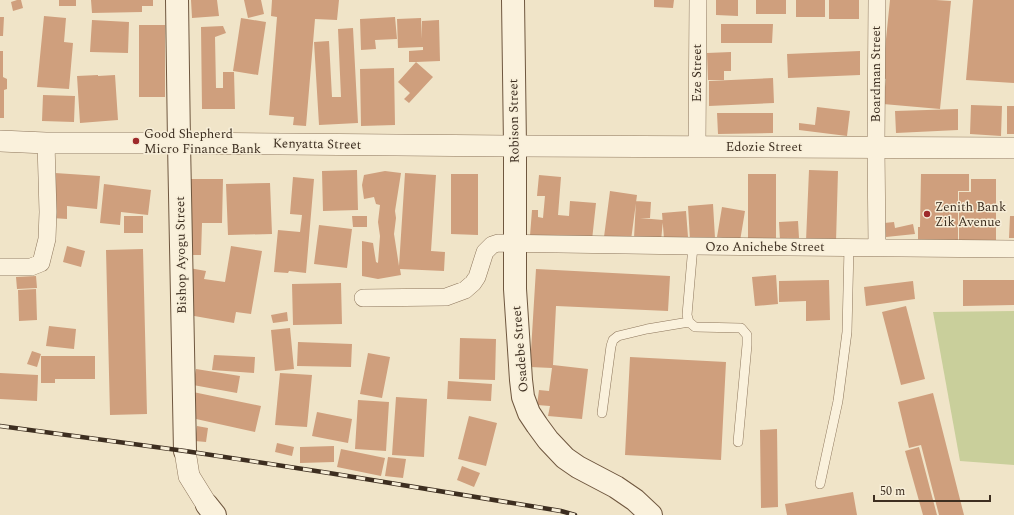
<svg xmlns="http://www.w3.org/2000/svg" width="1014" height="515" viewBox="0 0 1014 515" font-family="Spectral,serif">
  <style>
    .green { fill: #c9cf9b }
    .building { fill: #cf9f7d }
    .lines { fill: none; stroke-linecap: round; stroke-linejoin: round }
    .service-casing { stroke: #8d765c; stroke-width: 10 }
    .minor-casing { stroke: #8d765c; stroke-width: 18 }
    .tertiary-casing { stroke: #8d765c; stroke-width: 22 }
    .secondary-casing { stroke: #6f573f; stroke-width: 24 }
    .service { stroke: #faf1dc; stroke-width: 9 }
    .minor { stroke: #faf1dc; stroke-width: 17 }
    .tertiary { stroke: #faf1dc; stroke-width: 21 }
    .secondary { stroke: #faf1dc; stroke-width: 22 }
    .rail-casing { stroke: #3d2e20; stroke-width: 4.5 }
    .rail { stroke: #f7eed8; stroke-width: 3; stroke-dasharray: 9; stroke-linecap: butt }
    .poi-dot { fill: #9e2a2b; stroke: #f7eed8; stroke-width: 1.5 }
    .labels { text-anchor: middle; dominant-baseline: central; stroke-width: 3; stroke-linejoin: round; paint-order: stroke }
    .street-label { font-size: 13px; fill: #3d2e20; stroke: #f7eed8 }
    .poi-label { font-size: 13px; fill: #3d2e20; stroke: #f7eed8; text-anchor: start }
  </style>
  <rect width="100%" height="100%" fill="#f0e4c8"/>
  <path class="green" d="M1014,311v154l-54,-4 -27,-149z"/>
  <path class="building" d="M17,0h4l2,8 -10,3 -2,-9z
    M59,0h17v6h-17z
    M91,0h62v6h-11v6l-50,1z
    M191,0h26l2,16 -27,2z
    M244,0h17l3,14 -16,4z
    M272,0h67l-2,20 -22,-1 -9,107 -13,-1 1,-8 -25,-2 8,-98 -6,-1z
    M654,0h20l-1,8 -19,-1z
    M716,0h22v16l-22,-1z
    M756,0h30v14h-30z
    M796,0h29v17h-29z
    M829,0h30v19h-30z
    M890,0h46l15,1 -11,108 -57,-5 3,-25 -4,-1z
    M973,0h41v83l-48,-3z
    M44,16l22,2 -2,24 9,1 -4,46 -32,-2z
    M0,17h4l-1,19h-3z
    M395,17l2,22 -22,1 1,9 -15,1 -1,-31z
    M241,18l25,4 -8,53 -25,-4z
    M421,18l1,21v-18l17,-1 1,41 -24,1 17,15 -24,26 -5,-4 6,-6 -12,-11 18,-20h-7v-11l14,-1v-3l-25,1 -1,-29z
    M92,20l37,2 -1,31 -38,-1z
    M721,24h52l-1,19h-51z
    M139,25h26v72h-26z
    M223,26l3,7 -11,4 1,51h7v-16h11l1,37h-33l-1,-82z
    M353,28l5,95 -39,2 -5,-83 15,-1 3,56h9l-3,-68z
    M0,51h3v26l4,2v10l-3,1v28h-4z
    M860,51v24l-72,3 -1,-24z
    M731,52v19h-7v9h-16l-1,-27z
    M394,68l1,57 -34,1 -1,-57z
    M98,75v1l17,-1 3,45 -38,3 -3,-47z
    M773,78l1,25 -65,3v-25z
    M43,95l32,1 -1,26 -32,-1z
    M971,105l31,1 -1,30 -31,-2z
    M1007,106h7v28h-7z
    M817,107l33,4 -3,25 -48,-6v-7l16,2z
    M958,109v21l-62,3 -1,-22z
    M717,113h56v20l-55,1z
    M357,170l1,40 -35,1 -1,-40z
    M809,170l29,1 -2,71 -30,-1z
    M385,171l16,2 -6,38 1,7 -2,16 5,32 6,-93 31,2 -5,76 14,1 -1,19 -44,-2 1,6 -23,4 -16,-3v-35l11,2 3,19 2,1 2,-27 -2,-14 2,-17 -4,-1 -2,-7 -10,2 -2,-14 2,-10z
    M55,173l45,3 -3,33 -30,-3v13l-15,-1z
    M451,174h27v61l-27,-1z
    M748,174h28v66h-28z
    M921,174h48v17h-11v49h-40v-13h2z
    M539,175l22,2 -3,38 11,1 1,-15 26,2 -4,37 -62,-4 2,-26h6v7l5,1 2,-22h-8z
    M293,177l21,2 -8,94 -17,-2 -1,2 -14,-1 4,-42 22,2 2,-17 -12,-1z
    M188,179h35l-1,44h-20l-1,32h-16z
    M971,179h25v63h-37v-50h12z
    M270,183l2,51 -44,1 -2,-51z
    M104,184l47,6 -3,25 -27,-3 -1,13 -20,-2z
    M610,191l27,4 -6,45 -27,-3z
    M636,201l15,1 -1,16h-10l23,2 -2,21 -27,-3z
    M713,204l2,34 -25,2 -2,-34z
    M722,207l23,4 -5,30 -23,-4z
    M686,211l2,26 -24,2 -2,-26z
    M124,216h19v17h-19z
    M352,216h15v11h-14z
    M1010,216h4v22h-5z
    M798,221l1,17 -19,2 -1,-18z
    M894,222l1,6 18,-4 2,10 -29,3 -2,-14z
    M319,225l33,4 -5,39 -33,-4z
    M67,246l18,5 -4,16 -18,-5z
    M231,246l31,5 -11,63 -15,-2 -2,11 -51,-9 6,-46 17,3 -2,8 21,3z
    M143,249l4,165 -37,1 -4,-165z
    M536,269l134,7 -2,35 -112,-5 -3,59 35,4 -6,50 -34,-3 2,-10 -13,-1 2,-15 10,1 3,-23 -22,-1z
    M776,275l2,29 -23,2 -3,-29z
    M36,276l1,12 -20,1 -1,-12z
    M829,280l1,40 -24,1v-20l-27,1v-21z
    M963,280h51v25l-51,1z
    M913,281l2,18 -49,7 -2,-19z
    M341,283l1,41 -49,1 -1,-41z
    M36,289l1,31 -18,1 -1,-31z
    M906,306l19,73 -24,6 -19,-73z
    M287,312l1,9 -15,2 -2,-8z
    M49,326l27,3 -2,20 -28,-3z
    M290,328l4,41 -19,2 -4,-41z
    M460,338l36,1 -1,41 -36,-1z
    M298,342l54,2 -1,23 -54,-1z
    M32,351l9,3 -4,13 -10,-3z
    M368,353l22,4 -8,41 -22,-4z
    M214,355l41,2 -1,16 -42,-3z
    M41,356h54v23h-40v4h-14z
    M630,357l96,5 -5,98 -96,-5z
    M196,369l44,7 -3,17 -44,-8z
    M0,373l38,2 -1,26 -37,-2z
    M280,373l32,2 -5,52 -32,-2z
    M448,381l44,3 -1,17 -44,-2z
    M193,392l68,14 -6,26 -68,-15z
    M933,393l31,122h-25l-18,-70 -12,3 -11,-46z
    M396,397l31,2 -3,58 -32,-2z
    M358,400l31,2 -3,49 -31,-2z
    M317,412l35,7 -4,24 -36,-7z
    M469,416l28,7 -11,43 -28,-7z
    M197,426l11,2 -2,14 -11,-1z
    M777,429l1,78 -17,1 -1,-78z
    M277,443l17,4 -2,9 -17,-4z
    M334,446v16l-34,1v-16z
    M919,447l18,68h-14l-18,-64z
    M341,449l44,9 -4,18 -44,-9z
    M388,457l18,2 -3,19 -18,-2z
    M462,466l18,7 -6,14 -17,-7z
    M853,492l4,23h-70l-2,-11z"/>
  <g class="lines">
    <g class="service-casing">
      <path id="service" d="M693,246l-6,69 2,7 6,5 46,1 6,7v10l-9,97
        M602,413l9,-67 2,-6 5,-4 29,-7 42,-7
        M820,484l18,-83 9,-69 2,-85"/>
    </g>
    <g class="minor-casing">
      <path id="minor" d="M877,0l-1,147 1,100
        M697,147l1,-147
        M0,267h31l10,-4 6,-24 1,-27 -2,-69
        M363,298l83,-1 19,-7 8,-7 4,-6 8,-25 7,-7 6,-2 195,3 321,3"/>
    </g>
    <g class="tertiary-casing">
      <path id="tertiary" d="M0,141l46,2h133l336,3 499,2
        M185,451l4,25 18,29"/>
    </g>
    <g class="secondary-casing">
      <path id="secondary" d="M177,0l2,143 6,308
        M513,0l2,146v143l6,91 2,17 6,16 8,12 11,15 17,18 13,9 38,20 19,13 16,15
        M207,505l8,10"/>
    </g>
    <use href="#service" class="service"/>
    <use href="#minor" class="minor"/>
    <use href="#tertiary" class="tertiary"/>
    <use href="#secondary" class="secondary"/>
    <g class="rail-casing">
      <path id="rail" d="M0,426l185,25 144,22 232,38 14,4"/>
    </g>
    <use href="#rail" class="rail"/>
  </g>
  <g class="poi-dot">
    <circle cx="136" cy="141" r="4"/>
    <circle cx="927" cy="214" r="4"/>
  </g>
  <g class="labels">
    <g class="street-label">
      <text transform="translate(697 73) rotate(-90)">Eze Street</text>
      <text transform="translate(876 74) rotate(-90)">Boardman Street</text>
      <text transform="translate(514 121) rotate(-91)">Robison Street</text>
      <text transform="translate(317 144) rotate(1)">Kenyatta Street</text>
      <text x="764" y="147">Edozie Street</text>
      <text x="765" y="247">Ozo Anichebe Street</text>
      <text transform="translate(181 255) rotate(-91)">Bishop Ayogu Street</text>
      <text transform="translate(520 349) rotate(-95)">Osadebe Street</text>
    </g>
    <g class="poi-label">
      <text x="144" y="134">Good Shepherd<tspan x="144" dy="15">Micro Finance Bank</tspan></text>
      <text x="935" y="207">Zenith Bank<tspan x="935" dy="15">Zik Avenue</tspan></text>
    </g>
  </g>
  <path d="M874 495v6h116v-6" fill="none" stroke="#3d2e20" stroke-width="2"/>
  <text x="880" y="495" font-size="12" fill="#3d2e20" stroke="#f7eed8" stroke-width="3" paint-order="stroke">50 m</text>
</svg>
